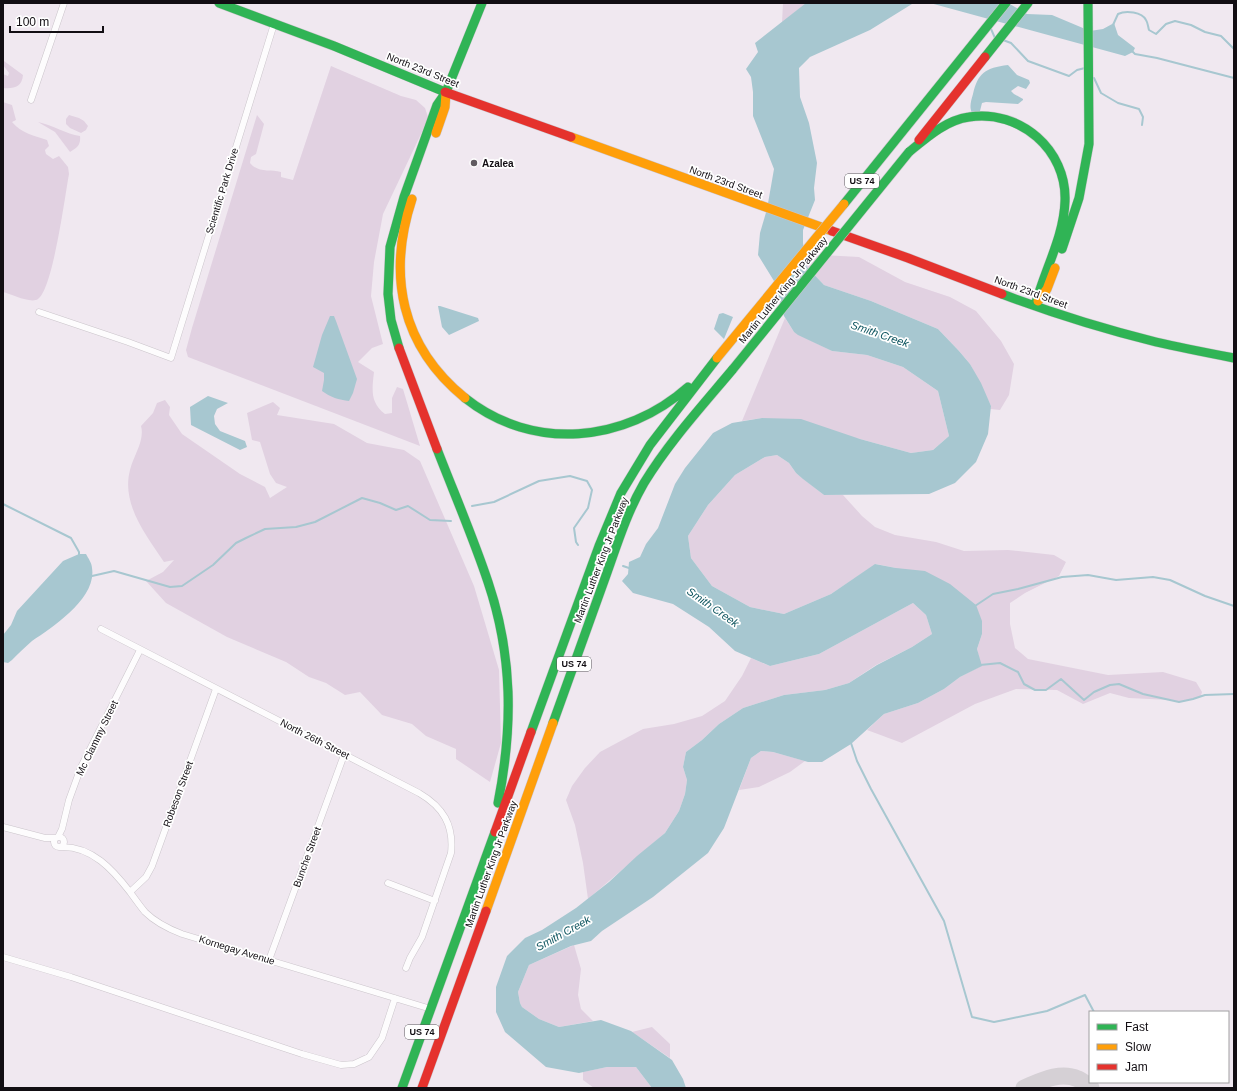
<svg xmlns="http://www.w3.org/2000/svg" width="1237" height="1091" viewBox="0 0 1237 1091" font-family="Helvetica,sans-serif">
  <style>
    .green { fill: #e1d1e1 }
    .water { fill: #a7c7d0 }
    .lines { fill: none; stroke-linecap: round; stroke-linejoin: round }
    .stream { stroke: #a7c7d0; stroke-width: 2 }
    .taxiway { stroke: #d5d0d5; stroke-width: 17 }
    .street-casing { stroke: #cbc5cb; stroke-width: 7 }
    .fast-casing { stroke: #cbc5cb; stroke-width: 10 }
    .slow-casing { stroke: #cbc5cb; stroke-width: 10 }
    .jam-casing { stroke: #cbc5cb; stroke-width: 10 }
    .street { stroke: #fdfcfd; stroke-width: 6 }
    .fast { stroke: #30b455; stroke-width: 9 }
    .slow { stroke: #ff9f0a; stroke-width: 9 }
    .jam { stroke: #e5322d; stroke-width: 9 }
    .fast-bridge-casing { stroke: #cac7ca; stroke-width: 10; stroke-linecap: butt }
    .slow-bridge-casing { stroke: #cac7ca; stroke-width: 10; stroke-linecap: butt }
    .fast-bridge { stroke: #30b455; stroke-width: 9 }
    .slow-bridge { stroke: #ff9f0a; stroke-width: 9 }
    .poi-dot { fill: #605a60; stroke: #fff; stroke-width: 1.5 }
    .labels { text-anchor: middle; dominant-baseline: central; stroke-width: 3.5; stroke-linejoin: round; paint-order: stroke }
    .shield { fill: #fff; stroke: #59565a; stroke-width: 1 }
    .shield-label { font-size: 9px; font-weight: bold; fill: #120e13 }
    .street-label { font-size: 10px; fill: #120e13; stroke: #fff }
    .poi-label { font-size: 10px; font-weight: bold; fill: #120e13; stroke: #fff; text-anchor: start }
    .water-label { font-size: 11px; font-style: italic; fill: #0e555f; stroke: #fff }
  </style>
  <rect width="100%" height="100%" fill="#f0e8f0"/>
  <path class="green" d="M783,3h23l-24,20z
    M4,61l19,14c-1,12 -9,14 -20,13v-14l5,2 1,-3 -6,-8z
    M331,66l70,30 15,4 9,8 3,9 -7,17 -38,80 -9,48 -3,34 12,48 -11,4 -14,14 16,10c-2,18 -4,30 11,42l7,-1v-15l5,-11 6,2 17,57 -232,-89 -2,-7 6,-22 65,-213 7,9 -8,30 -5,3 -1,6c8,10 20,6 31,9v5l12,3z
    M3,102l9,3 4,15 -4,2c9,11 23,14 35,18l2,6 -4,4 1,4 7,5 6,-3 9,11 1,7c-4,21 -16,115 -31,125 -7,5 -27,-5 -35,-7z
    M69,115l10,3 5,3 4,5 -2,4 -5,3 -11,-5 -4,-4v-5z
    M38,122c15,3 28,12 42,14 1,9 -3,12 -10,16l-15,-20z
    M804,254l55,3 46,25 45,15 26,14 25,30 13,23 -5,31 -9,15 -10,-1 1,-3 -21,-42 -11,-13 -21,-22 -67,-28 -47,-16 -18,-19z
    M785,318l9,14 38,19 35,4 36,12 35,24 11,45 -16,14 -22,3 -51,-14 -98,-21 -20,3z
    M165,400l5,7 -1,8 13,19 58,40 25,13 5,11 17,-11 -11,-4 -6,-9 -10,-32 -8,-2 -5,-27 26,-11 7,6 -3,7 57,9 33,19 37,7 16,11 54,125 25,84 2,73 -11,39 -34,-23v-10l-30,-13 -14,-12 -30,-9 -22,-23 -15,3 -19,-12 -17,-6 -23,-15 -59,-25 -61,-34 -20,-22 17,-9 11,-12 -10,2c-18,-27 -43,-58 -34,-92 4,-15 15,-30 11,-44l12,-13 4,-10z
    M777,455l12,8 7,10 28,22h19l19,21 13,11 20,8 41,7 28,9 44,-1 46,5 12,7 -7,14 -34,17 -15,10v21l5,24 13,11 80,16 55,-3 33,10 6,10 -1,4 -8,3 -14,3 -9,-2 -41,-2 -19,-5 -27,11 -26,-14 -41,-1 -41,15 -73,39 -35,-13 17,-16 34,-11 26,-14 16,-12 21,-11 -4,-17 5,-15 -86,-66 -20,-4 -45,30 -47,20 -34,-7 -38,-21 -21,-28 -3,-22 20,-31 27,-30 30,-18z
    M913,603l13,12 6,19 -20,13 -36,18 -27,18 -24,7 -41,5 -41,13 -24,16 -17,16 -16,12 -3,15 4,13 -2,14 -6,17 -14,22 -77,66 -5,-36 -8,-38 -9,-25 6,-14 13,-18 15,-16 43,-23 31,-5 28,-8 23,-15 17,-25 9,-18 19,8 49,-12z
    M761,751l12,1 32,9 -15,11 -31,15 -20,3 12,-32z
    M574,945l7,24 -3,26 3,14 12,12 -34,6 -20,-8 -17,-12 -2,-4 -2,-11 11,-27z
    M652,1027l18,17v14l-38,-26z
    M607,1067h29l16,21h-58l-11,-8v-8z"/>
  <path class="water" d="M806,3h112l-6,1 -42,26 -60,27 -11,11 1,29 9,26 8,40 -3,25 1,12 -12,30v13l3,23 18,19 47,16 67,28 21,22 11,13 11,19 10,23 -3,28 -12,28 -21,21 -26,11 -105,1 -21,-16 -7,-6 -7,-10 -12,-8 -12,2 -30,18 -27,30 -20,31 3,22 21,28 38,21 34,7 47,-20 44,-30 21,4 29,3 25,13 26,21 6,16v13l-5,15 5,17 -22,11 -16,12 -26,14 -34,11 -33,30 -29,18h-14l-35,-10 -12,-1 -10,7 -27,70 -16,25 -55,44 -51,34 -11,10 -20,5 -42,19 -11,27 2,11 2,4 17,12 20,8 42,-7 30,11 41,29 11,19 3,9h-34l-16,-21h-29l-28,6 -33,-6 -41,-35 -9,-20v-25l11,-31 18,-18 17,-8 34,-22 33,-26 28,-26 28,-23 14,-22 6,-17 2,-14 -4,-13 3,-15 16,-12 17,-16 24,-16 41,-13 41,-5 24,-7 28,-18 35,-18 20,-13 -6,-19 -13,-12 -94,51 -49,12 -35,-15 -26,-24 -36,-23 -40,-11 -11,-12 6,-7 1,-12 11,-5 6,-13 12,-16 17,-44 10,-16 28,-35 19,-10 30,-5 39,1 59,20 51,14 22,-3 16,-14 -11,-45 -35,-24 -36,-12 -35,-4 -34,-16 -4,-3 -10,-16 -10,-35 -16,-26 2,-22 7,-24 7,-40 -21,-53v-24l-2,-15 -5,-8 12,-17 -3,-9z
    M930,3h78l19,11 25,1 38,16 13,-2 11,-6 4,12 17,13 -2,4 -8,4z
    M1008,65l9,10 12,5 1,3 -4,6 -8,-3 -7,5 3,3 9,5v1l-5,4 -32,-2 -4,1 -2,8 -8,2c-3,-6 -1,-12 1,-19 5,-21 12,-26 35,-29z
    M438,306h2l38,12 1,3 -30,14 -7,-8z
    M723,313l10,4 -9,22 -10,-10 5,-15z
    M330,316h4l2,5 21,58 -4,14 -4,8c-10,-1 -19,-4 -27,-10l2,-11v-7l-11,-6 9,-32z
    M208,396l20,7 -11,6 -3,7 1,8 5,7 25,10 2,6 -7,3 -49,-25 -1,-18z
    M79,554h7c2,4 6,9 6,14 5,30 -39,59 -60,73 -7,6 -14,13 -20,19l-4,3 -5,-1v-27l8,-10 6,-14 46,-50z"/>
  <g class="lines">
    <path class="stream" d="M1113,25l5,-11c8,-4 24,-2 28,6 2,3 2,7 3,10l7,4 10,-10 9,-3 16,4 14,7 16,4 13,13
      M991,29l4,9
      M1003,40l8,3 17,18 41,15 8,-6 8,-2
      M1132,51l3,3 22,4 77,20
      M1094,78l7,15 17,10 21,6 4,8 -1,8
      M3,504l68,34 8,14v4
      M472,506l22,-4 45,-21 31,-5 17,5 5,9 -4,18 -14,20 2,14 2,3
      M623,566l6,2
      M90,575l2,1 22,-5 56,16 12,-1 31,-21 23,-22 10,-5 19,-9 31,-2 19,-5 47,-24 18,5 16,7 12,-4 22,14 21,1
      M975,606l18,-12 25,-5 44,-12 26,-2 28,5 37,-3 17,3 35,16 29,10
      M980,665l20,-2 18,9 6,12 11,6h11l15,-11 23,21 10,-8 16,-7 9,-1 24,10 36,8 14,-3 12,-4 29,-1
      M851,743l6,18 14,28 73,132 28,96 22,5 10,-2 43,-9 38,-16 9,17"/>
    <path class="taxiway" d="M1024,1088c17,-7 36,-17 54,-9 5,2 9,6 13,9"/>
    <g class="street-casing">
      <path id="street" d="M31,100l33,-97
        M39,312l89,30 43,16 103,-334
        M101,629l318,164c24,14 35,32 32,60l-29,84 -12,21 -4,10
        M3,827l42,11h11
        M54 842a5 5 0 1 1 10 0a5 5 0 1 1-10 0Z
        M58,837l4,-8 7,-29 12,-33 59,-117
        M61,847c31,-1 52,23 69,45 5,7 10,14 15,20 11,11 24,17 37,22l249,75
        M388,883l47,18
        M130,892l16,-15 6,-11 64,-177
        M3,957l68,20 231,77 39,11 13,-1 15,-7 13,-19 13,-40
        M269,960l75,-205"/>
    </g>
    <g class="fast-casing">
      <path id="fast" d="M219,3l115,43 111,46
        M985,57l43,-54
        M446,92l36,-89
        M909,152c17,-14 37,-32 60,-35 51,-8 98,33 96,84 -1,36 -21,70 -30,105
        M1062,249l17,-51 10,-54 -1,-141
        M1002,294c50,19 102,35 154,48 26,6 52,11 78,16
        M399,348l-8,-28 -3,-26 2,-47 14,-50 33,-92 9,-13
        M465,398c68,54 160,45 223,-11
        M437,449c17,44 36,88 51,133 25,74 25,145 10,221
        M553,723c17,-47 34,-94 51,-142 12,-33 22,-67 40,-98 25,-41 58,-77 89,-114
        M531,732l68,-186 22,-53 29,-48 67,-87
        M402,1088l93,-256"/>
    </g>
    <g class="slow-casing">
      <path id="slow" d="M436,133l9,-26 1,-14
        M571,137l261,94
        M412,199c-25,76 -11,147 53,199
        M1038,301l9,-12 8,-21
        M486,911l67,-188"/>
    </g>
    <g class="jam-casing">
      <path id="jam" d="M445,92l126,45
        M919,140l66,-83
        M832,231l76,27 94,36
        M399,348l38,101
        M495,832l36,-100
        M422,1088l64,-177"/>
    </g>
    <use href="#street" class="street"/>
    <use href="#fast" class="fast"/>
    <use href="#slow" class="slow"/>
    <use href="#jam" class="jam"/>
    <g class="fast-bridge-casing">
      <path id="fast-bridge" d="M844,204l162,-201
        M733,369l176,-217"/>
    </g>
    <g class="slow-bridge-casing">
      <path id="slow-bridge" d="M717,358l127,-154"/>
    </g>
    <use href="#fast-bridge" class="fast-bridge"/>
    <use href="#slow-bridge" class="slow-bridge"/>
  </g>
  <circle class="poi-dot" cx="474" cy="163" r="4"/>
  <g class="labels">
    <g class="shield">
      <rect x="845" y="174" width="34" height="14" rx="3"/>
      <rect x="557" y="657" width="34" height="14" rx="3"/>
      <rect x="405" y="1025" width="34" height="14" rx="3"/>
    </g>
    <g class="shield-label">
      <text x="862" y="181">US 74</text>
      <text x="574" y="664">US 74</text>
      <text x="422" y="1032">US 74</text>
    </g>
    <g class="street-label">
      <text transform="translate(423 70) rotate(22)">North 23rd Street</text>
      <text transform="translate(726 182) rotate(20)">North 23rd Street</text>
      <text transform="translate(222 191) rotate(-73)">Scientific Park Drive</text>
      <text transform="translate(783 290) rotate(-51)">Martin Luther King Jr Parkway</text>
      <text transform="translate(1031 292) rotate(20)">North 23rd Street</text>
      <text transform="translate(601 560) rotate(-69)">Martin Luther King Jr Parkway</text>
      <text transform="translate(97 738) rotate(-64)">Mc Clammy Street</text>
      <text transform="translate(315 739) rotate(27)">North 26th Street</text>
      <text transform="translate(178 794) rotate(-70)">Robeson Street</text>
      <text transform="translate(307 857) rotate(-70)">Bunche Street</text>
      <text transform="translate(491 864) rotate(-70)">Martin Luther King Jr Parkway</text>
      <text transform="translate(237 950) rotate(17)">Kornegay Avenue</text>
    </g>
    <g class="poi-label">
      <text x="482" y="163">Azalea</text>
    </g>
    <g class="water-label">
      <text transform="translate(880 334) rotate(19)">Smith Creek</text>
      <text transform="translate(713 607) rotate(35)">Smith Creek</text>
      <text transform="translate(563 933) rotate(-29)">Smith Creek</text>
    </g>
  </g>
  <rect width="1237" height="1091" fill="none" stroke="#120e13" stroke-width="8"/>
  <rect x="1089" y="1011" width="140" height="72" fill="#ffffff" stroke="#a09fa1"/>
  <rect x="1097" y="1024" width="20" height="6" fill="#30b455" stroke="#a09fa1"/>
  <text x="1125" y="1031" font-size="12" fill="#120e13">Fast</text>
  <rect x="1097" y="1044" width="20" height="6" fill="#ff9f0a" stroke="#a09fa1"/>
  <text x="1125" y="1051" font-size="12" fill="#120e13">Slow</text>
  <rect x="1097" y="1064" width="20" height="6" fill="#e5322d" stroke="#a09fa1"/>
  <text x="1125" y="1071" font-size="12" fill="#120e13">Jam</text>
  <path d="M10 26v6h93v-6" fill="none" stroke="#120e13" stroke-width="2"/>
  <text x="16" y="26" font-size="12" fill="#120e13" stroke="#ffffff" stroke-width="3" paint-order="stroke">100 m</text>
</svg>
